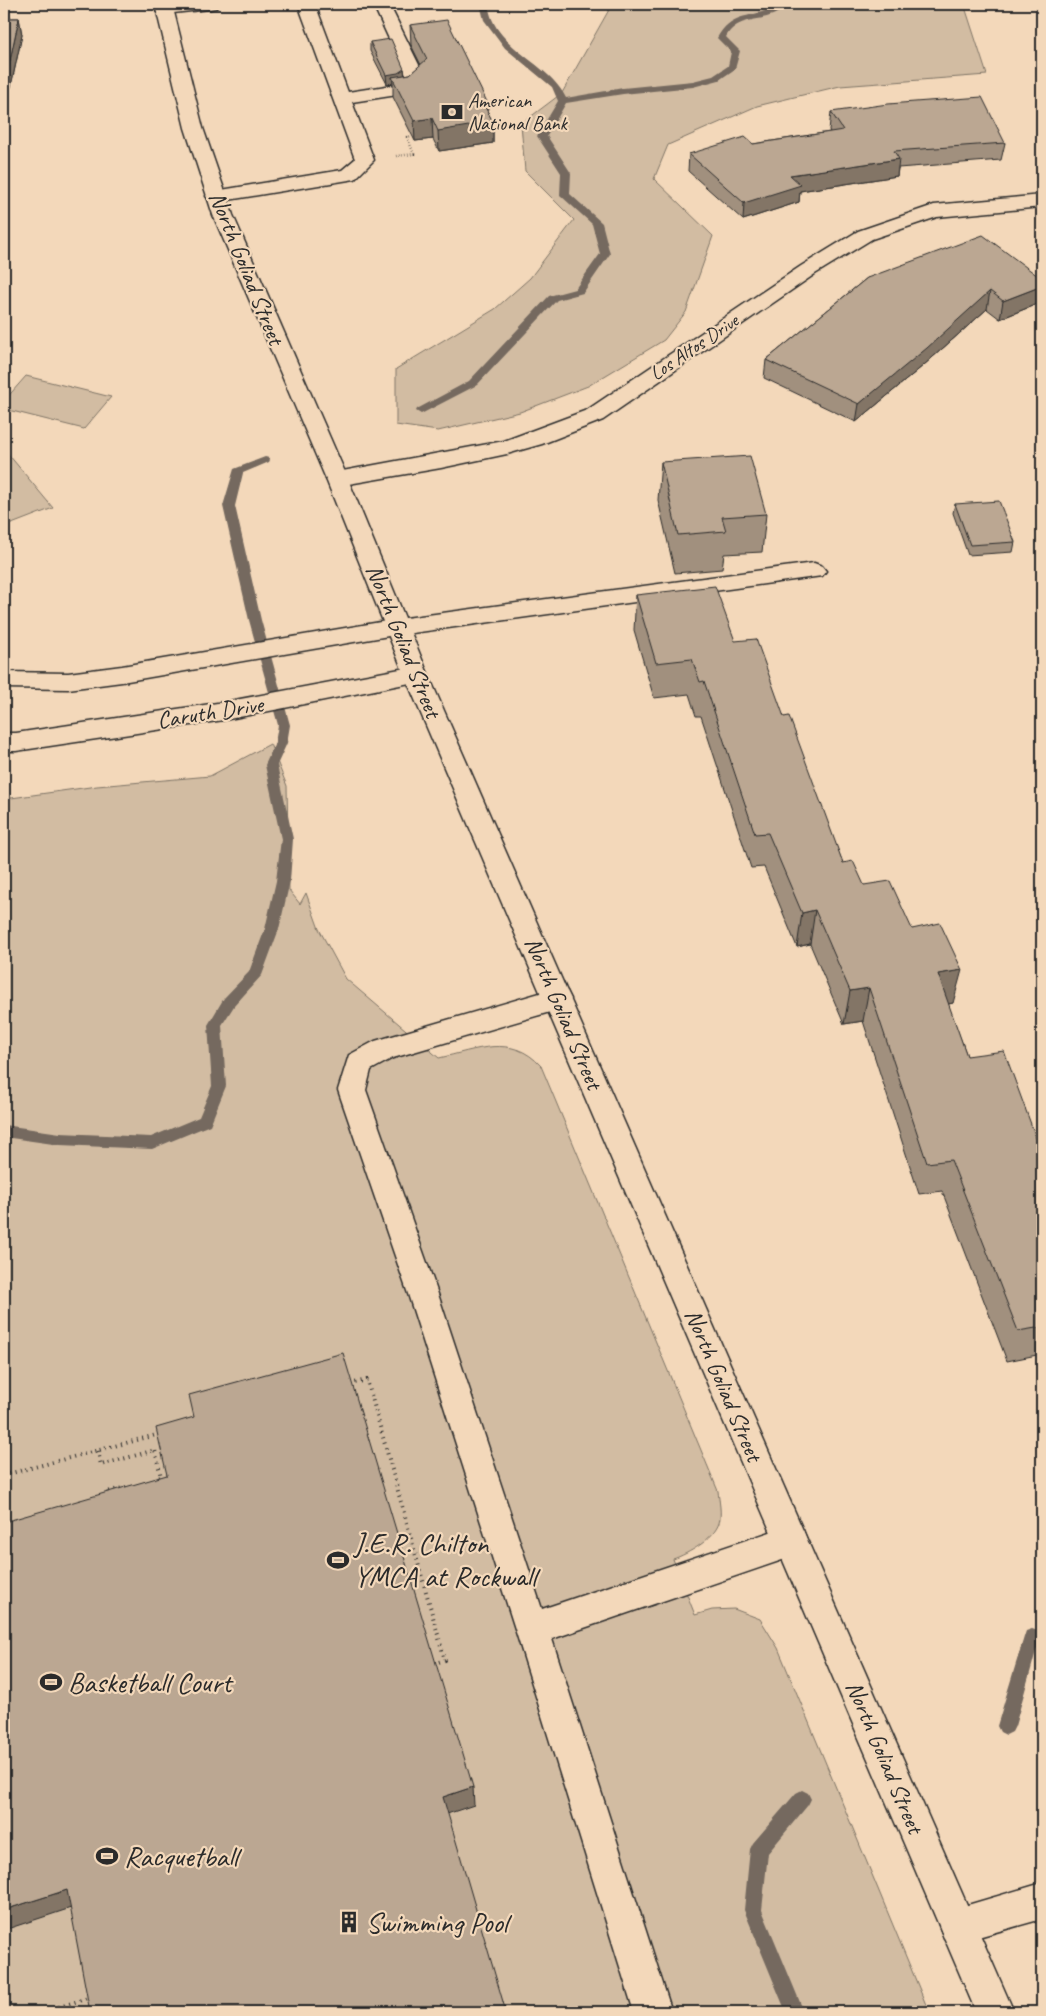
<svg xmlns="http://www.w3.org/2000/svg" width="1046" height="2016" viewBox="0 0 1046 2016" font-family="Caveat,sans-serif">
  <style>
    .green { fill: #d2bca2; stroke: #7e7466 }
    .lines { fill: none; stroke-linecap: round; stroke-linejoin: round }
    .stream { fill: #74695f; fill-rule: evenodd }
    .lane-casing { stroke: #2b2b2b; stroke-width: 3 }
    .street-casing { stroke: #2b2b2b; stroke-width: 3 }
    .secondary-casing { stroke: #2b2b2b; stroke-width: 3 }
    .primary-casing { stroke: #2b2b2b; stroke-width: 3 }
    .path-far1 { stroke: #2b2b2b; stroke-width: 2.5; stroke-dasharray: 0.5 2.5; stroke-linecap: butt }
    .path { stroke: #2b2b2b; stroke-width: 4; stroke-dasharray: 1 4.5; stroke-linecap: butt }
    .lane { fill: #f3d8ba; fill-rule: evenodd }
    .street { fill: #f3d8ba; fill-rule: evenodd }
    .secondary { fill: #f3d8ba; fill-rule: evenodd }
    .primary { fill: #f3d8ba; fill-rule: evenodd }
    .wall { fill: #a1907e; stroke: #2b2b2b }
    .shaded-wall { fill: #837566; stroke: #2b2b2b }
    .building { fill: #bba792; stroke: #2b2b2b }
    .labels { text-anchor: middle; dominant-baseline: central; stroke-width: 4.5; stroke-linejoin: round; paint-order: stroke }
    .far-poi-label { font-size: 20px; fill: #2b2b2b; stroke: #f3d8ba; text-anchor: start }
    .far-street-label { font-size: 20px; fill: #2b2b2b; stroke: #f3d8ba }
    .street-label { font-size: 24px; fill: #2b2b2b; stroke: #f3d8ba }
    .near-poi-label { font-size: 29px; fill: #2b2b2b; stroke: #f3d8ba; text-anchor: start }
  </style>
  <rect width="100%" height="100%" fill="#f3d8ba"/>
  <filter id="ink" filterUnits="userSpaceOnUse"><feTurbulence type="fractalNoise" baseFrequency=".02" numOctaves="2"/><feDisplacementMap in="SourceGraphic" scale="10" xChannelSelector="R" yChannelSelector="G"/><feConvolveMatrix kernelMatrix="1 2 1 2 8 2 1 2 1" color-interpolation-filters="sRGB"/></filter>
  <g filter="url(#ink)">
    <path class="green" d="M624,4h340l23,71 -147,11 -83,20 -89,39 -14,34 59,57 -27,76 -22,28 -76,46 -68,26 -82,19 -42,-6v-56l99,-60 35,-31 44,-58 -49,-49 -4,-47 41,-31 48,-85z
      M26,376l85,21 -27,32 -80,-20v-8z
      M4,449l49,59 -49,19z
      M270,744l17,42 2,104 11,14 6,-11 13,36 27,50 93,79c37,-8 73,-25 102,8l177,425c1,10 4,22 1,32 -5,16 -31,31 -46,36l22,56 17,-5 22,-1 26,10 18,29 151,364h-925v-1213l93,-13 113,-10z"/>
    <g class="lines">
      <path class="stream" d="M480,4h8c1,5 2,10 4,15 14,33 59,47 74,79l57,-10 70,-7 20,-5 15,-10 3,-14 -14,-14c15,-27 33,-19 58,-31l-1,-3h8l2,4c-19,17 -45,5 -58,29l14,14 -5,18 -16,11 -26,7 -70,7 -57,9 -19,33 24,37 -1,21 32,29 8,31 -27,39 -26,7 -80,85 -56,29 -5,-3 1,-2 52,-28 80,-85 26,-7 25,-35 -8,-30 -32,-29 1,-22 -24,-37 21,-35 -6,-14 -47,-39 -21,-28z
        M265,457l4,1 1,2 -1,2 -26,11 -8,33 26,114 29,105 -3,18 -10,22 16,74 -3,42 -11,48 -17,46 -28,31 -12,19 4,61 -16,39 -58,24 -92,-4 -56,-8v-12l56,8 91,4 48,-20 13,-31 -4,-61 16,-27 25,-26 16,-43 11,-48 5,-42 -16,-74 10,-22 3,-18 -29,-105 -26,-114 11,-37z
        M1032,1629l6,2 2,6 -25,89 -3,6 -6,3 -6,-3 -3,-6 27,-89 2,-6z
        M802,1790l6,3 3,6 -3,6 -40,48 -6,57 42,102h-18l-42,-102 6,-61 3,-6 43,-50z"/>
      <g class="lane-casing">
        <path id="lane" d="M165,4h54l-3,4 -6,1 -46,5 -6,-1 -3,-4 3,-4z
          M298,4h17l33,88 51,-8 8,-6 -34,-74h16l37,75 -16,14 -58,9 22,58 -19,19 -139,23 -7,-2 -3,-4 3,-4 133,-22 13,-11z
          M814,563l8,3 4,5 -4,5 -424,59 -8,-2 -4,-6 4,-6 8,-2z
          M557,988l10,3 4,8 -4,8 -174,51 -22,12 -5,20 72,204 104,315 249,-84 12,5 4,11 -4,11 -12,5 -239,82 120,373h-38l-119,-383 -107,-335 -70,-204 11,-35 26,-14z
          M1042,1883v36l-85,24 -13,-5 -5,-13 5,-13z"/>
      </g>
      <g class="street-casing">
        <path id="street" d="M1042,195v12l-105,10 -65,22 -57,35 -212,146 -61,24 -35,10 -66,14 -104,18 -8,-2 -3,-5 3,-5 8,-2 167,-31 83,-31 214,-144 57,-35 76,-26z"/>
      </g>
      <g class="secondary-casing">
        <path id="secondary" d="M398,619l8,2 4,6 -4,6 -284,49 -54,7 -64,-1v-16l64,1 54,-7z
          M416,666l9,2 3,6 -3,6 -201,40 -208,31h-12v-18h12l208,-31z"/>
      </g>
      <g class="primary-casing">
        <path id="primary" d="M155,4h17l31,124 30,87 115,264 80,195 586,1338h-38l-572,-1338 -78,-195 -113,-264 -28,-87z"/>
      </g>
      <path class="path-far1" d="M396,156l18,-2 -7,-17 5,-1"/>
      <path class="path" d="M350,1384l17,-4 78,280 -13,4
        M98,1451l3,14 54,-15 6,27 -4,1
        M4,1475l156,-41
        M108,1495l-1,-3 23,-6
        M43,2012l48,-15"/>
      <use href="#lane" class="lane"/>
      <use href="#street" class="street"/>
      <use href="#secondary" class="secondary"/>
      <use href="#primary" class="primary"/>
    </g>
    <path class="wall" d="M4,4h6l-3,14h12l3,17 -16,74h-2z
      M410,25l78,79v9l5,9v21l-54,8 -6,-12 -18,2 -22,-44v-14l-6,1 -17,-33v-9l34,27 1,6 5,-1 11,-9 -10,-20z
      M831,112l174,31 -4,17 -103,8 -1,8 -97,15 -1,11 -56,18 -55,-49 1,-17 64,-10 77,-12 -1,-2z
      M867,278l175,1v23l-42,17 -13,-10 -63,56 -68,57 -92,-44 2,-18z
      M661,462l105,52 -4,38 -38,2 -2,15 -47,4 -17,-73z
      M955,504l60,38 -2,10 -45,3 -15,-42z
      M636,595l99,46 49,76 59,146 21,22 48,44 41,74 -5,1 19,52 75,98v200l-35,7 -65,-170 -23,3 -56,-173 -19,3 -34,-80 -13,3 -33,-80 -13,1 -50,-152h-5l-7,-22 -35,4 -20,-68z"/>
    <path class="shaded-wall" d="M4,4h6l-6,31z
      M19,18l3,17 -16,74 -2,-12v-9z
      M404,69l1,8h-13l1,6 -6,1 -1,-9z
      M488,104v19l5,-1v21l-54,8 -1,-20 46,-26z
      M432,118l1,21 -18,2 -1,-20z
      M899,159l-2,17 -97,15 -1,11 -56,18 1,-17 46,-28z
      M1042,286v16l-42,17 3,-18z
      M990,291l-3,18 -63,56 -68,57 3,-18z
      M815,910l-5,34 -13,3 5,-34z
      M962,970l-9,33 -23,5 8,-34z
      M869,988l-6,33 -19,3 6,-33z
      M473,1787l1,18 -30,10 -1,-18z
      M67,1890l10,16 -73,24v-20z"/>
    <path class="building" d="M4,18h15l-15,70z
      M447,20l41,84 -4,1 9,17 -55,9 -6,-13 -18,3 -22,-44 18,-3 17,-15 -17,-34z
      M391,39l13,30 -6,4 -12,2 -16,-33z
      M982,97l23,46 -111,8 5,8 -109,16 11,10 -57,18 -55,-49 56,-17 8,7 90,-14 -12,-18 57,-8z
      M983,235l59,44v7l-39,15 -13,-10 -63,57 -68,56 -93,-44 101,-82z
      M750,456l16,58 -44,3 4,14 -48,4 -17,-73z
      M999,501l16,41 -45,3 -15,-41z
      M715,586l20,55 21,-2 28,78 5,-1 54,147 10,-2 11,24 26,-4 22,48 28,-6 22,47 -24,4 29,82 37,-5 38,103v173l-24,4 -67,-171 -24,3 -58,-175 -19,3 -35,-81 -13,3 -34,-80 -13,1 -51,-153 -4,1 -8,-23 -36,4 -20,-68z
      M343,1353l130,434 -30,10 63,215h-416l-23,-122 -63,20v-388l163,-47 -11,-47 38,-11 -5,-22z"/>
  </g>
  <defs>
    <g id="bank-bare" transform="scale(1.725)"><path d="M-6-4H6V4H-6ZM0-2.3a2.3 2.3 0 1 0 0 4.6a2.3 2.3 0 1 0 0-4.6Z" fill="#2b2b2b" stroke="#f3d8ba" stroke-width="2.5" paint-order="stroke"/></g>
    <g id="stadium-bare" transform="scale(1.725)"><path d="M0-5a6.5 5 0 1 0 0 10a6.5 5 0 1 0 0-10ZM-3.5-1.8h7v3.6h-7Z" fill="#2b2b2b" stroke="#f3d8ba" stroke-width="2.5" paint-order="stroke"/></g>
    <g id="building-bare" transform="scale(1.725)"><path d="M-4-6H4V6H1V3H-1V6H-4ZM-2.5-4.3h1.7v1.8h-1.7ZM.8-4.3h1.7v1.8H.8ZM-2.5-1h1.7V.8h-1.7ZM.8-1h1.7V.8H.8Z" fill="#2b2b2b" stroke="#f3d8ba" stroke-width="2.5" paint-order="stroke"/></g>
  </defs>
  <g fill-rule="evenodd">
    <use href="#bank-bare" x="452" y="112"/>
    <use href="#stadium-bare" x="338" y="1560"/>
    <use href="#stadium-bare" x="51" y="1682"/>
    <use href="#stadium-bare" x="107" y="1856"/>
    <use href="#building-bare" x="349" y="1922"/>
  </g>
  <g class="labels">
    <g class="far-poi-label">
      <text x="468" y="100">American<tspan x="468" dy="23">National Bank</tspan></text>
    </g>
    <g class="far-street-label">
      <text transform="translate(694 347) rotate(-34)">Los Altos Drive</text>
    </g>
    <g class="street-label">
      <text transform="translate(247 268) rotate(68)">North Goliad Street</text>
      <text transform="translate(404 641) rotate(68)">North Goliad Street</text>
      <text transform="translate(210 712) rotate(-9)">Caruth Drive</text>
      <text transform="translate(564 1013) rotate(67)">North Goliad Street</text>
      <text transform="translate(724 1385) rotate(67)">North Goliad Street</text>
      <text transform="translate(885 1757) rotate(67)">North Goliad Street</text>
    </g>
    <g class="near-poi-label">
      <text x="354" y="1543">J.E.R. Chilton<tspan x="354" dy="33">YMCA at Rockwall</tspan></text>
      <text x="68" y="1682">Basketball Court</text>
      <text x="124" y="1856">Racquetball</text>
      <text x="366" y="1922">Swimming Pool</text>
    </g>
  </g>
  <rect width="1046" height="2016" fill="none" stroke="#f3d8ba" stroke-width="20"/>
  <rect x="10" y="10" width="1026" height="1996" fill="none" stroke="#2b2b2b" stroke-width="2" filter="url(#ink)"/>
</svg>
